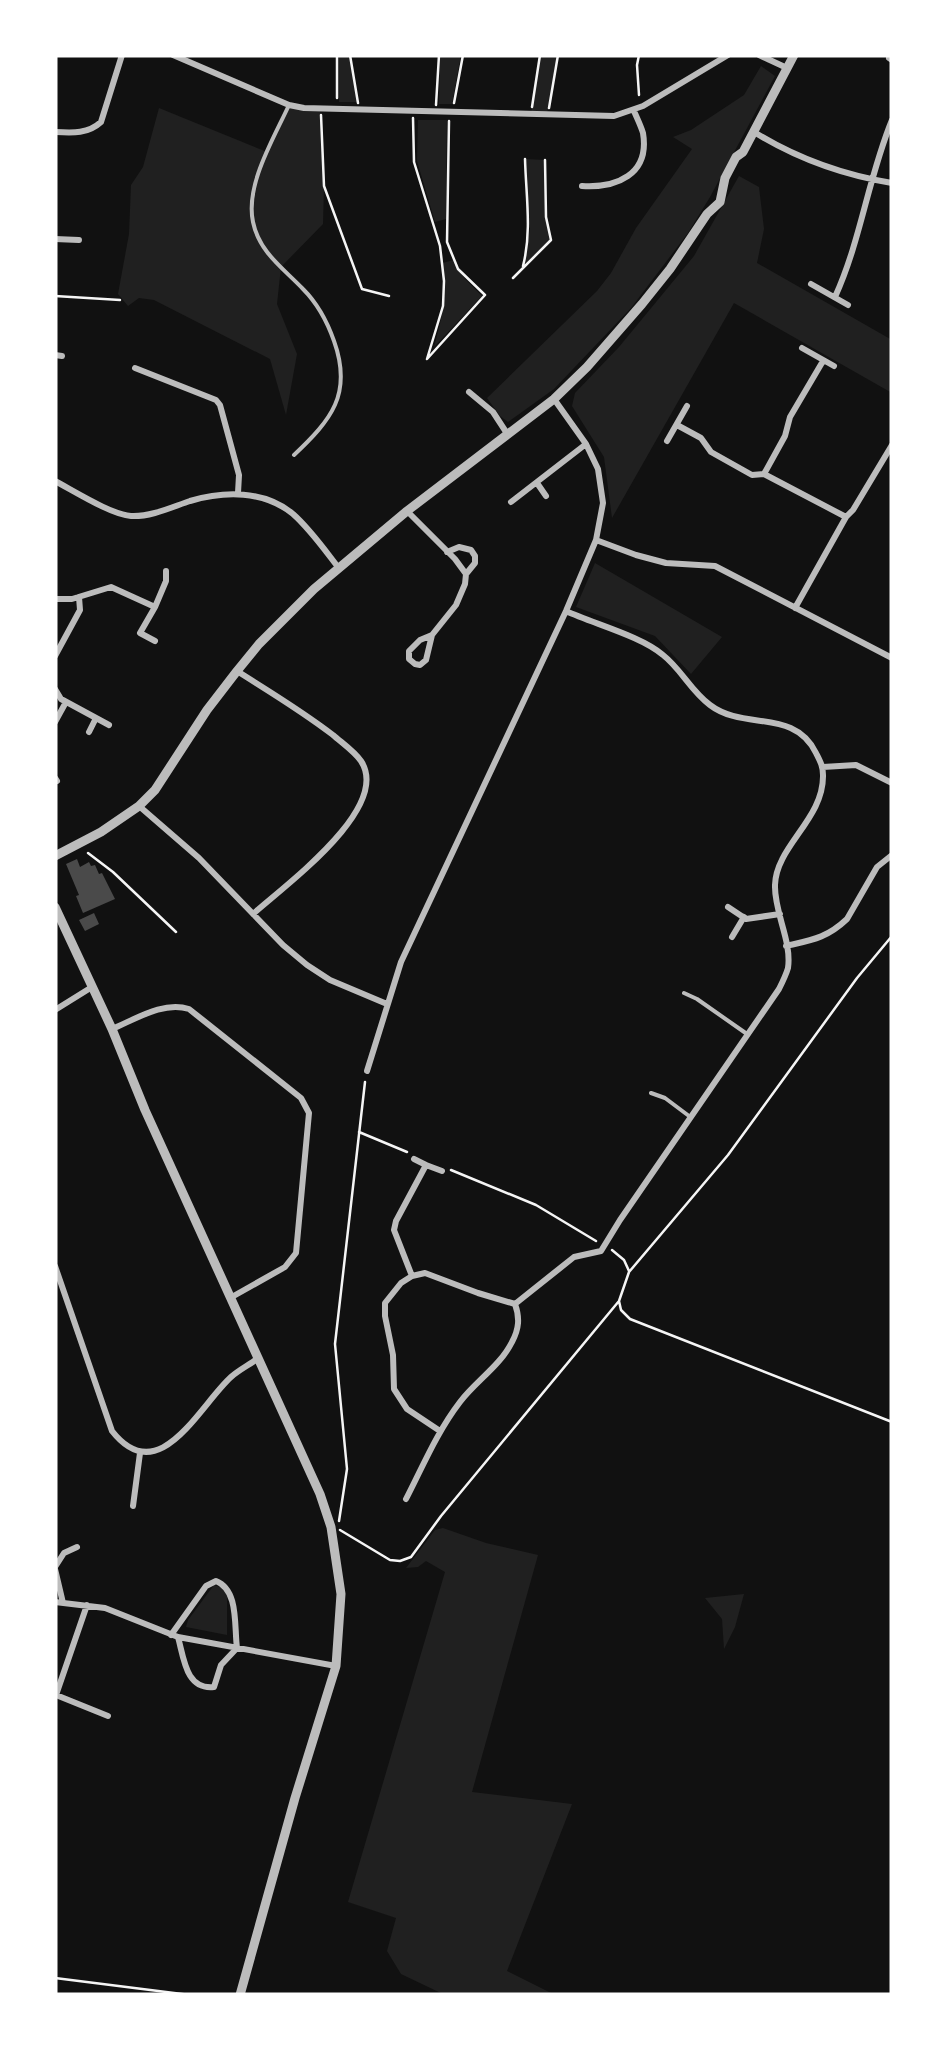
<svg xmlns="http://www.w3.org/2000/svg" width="947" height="2050" viewBox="0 0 947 2050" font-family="Jost,sans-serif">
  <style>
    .green { fill: #202020 }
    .building { fill: #4a4a4a }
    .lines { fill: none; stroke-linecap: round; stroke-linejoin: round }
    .path { stroke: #f5f5f5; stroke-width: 2.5 }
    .service { stroke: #bcbcbc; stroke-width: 4 }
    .minor { stroke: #bcbcbc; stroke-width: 6 }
    .tertiary { stroke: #bcbcbc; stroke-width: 9 }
  </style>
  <rect width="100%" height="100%" fill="#111"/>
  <path class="green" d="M339,55h10l8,47h-18z
    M440,55h21l-9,49h-13z
    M540,55h18l-11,59h-16z
    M761,66l14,10 -65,121 -22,36 -57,75 -77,81 -46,33 -8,-6 -13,-18 110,-107 14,-18 25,-45 56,-79 -19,-12 18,-7 53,-35z
    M289,105l31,4 4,77 -1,38 -42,43 -4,37 20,50 -11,61 -16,-56 -116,-59 -15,-2 -11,8 -10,-12 11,-60 2,-49 12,-18 16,-59 108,44z
    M418,120h29l-1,99 -11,3 -18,-61z
    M525,159l20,1 1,57 5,23 -28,29 7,-41 -4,-19z
    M739,176l20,11 5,42 -7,34 135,77v53l-158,-90 -122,215 -8,-61 -32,-51 3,-13 44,-46 75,-91z
    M453,260l12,19 17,17 -48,51c8,-29 14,-54 9,-84z
    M595,563l127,74 -31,37 -36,-38 -79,-29z
    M443,1528l43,15 52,12 -66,237 100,12 -65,167 48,24h-110l-44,-21 -14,-23 9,-33 -48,-16 97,-330 -19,-11 -8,6 -12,1 29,-38z
    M214,1585l9,3 4,8v39l-41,-8 2,-7z
    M744,1594l-9,33 -11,22 -2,-30 -17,-21z"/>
  <path class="building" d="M77,859l3,8 9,-5 2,4 4,-1 4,9 3,-1 13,26 -32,14 -7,-17 3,-1 -13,-31z
    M94,913l5,11 -14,7 -6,-11z"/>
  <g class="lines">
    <path class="path" d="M350,55l8,48
      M639,55l-2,10 2,30
      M337,98v-43
      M454,103l9,-48
      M436,105l3,-50
      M532,107l8,-52
      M549,108l9,-53
      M321,115l3,71 38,103 27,7
      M413,118l1,44 26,84 4,35 -1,25 -16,53 58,-64 -27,-26 -11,-27 2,-121
      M523,266c9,-35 3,-70 2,-107
      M513,278l38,-38 -5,-23 -1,-57
      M55,296l65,4
      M88,853l25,19 63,60
      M359,1132l48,20
      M451,1170l85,35 60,36
      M612,1250l12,10 5,11
      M619,1301l2,9 9,9 262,103
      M339,1521l8,-52 -12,-125 30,-262
      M340,1530l50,30 10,1 11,-4 30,-41 178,-215 10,-29 99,-117 129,-177 35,-42
      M55,1978l135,17"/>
    <path class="service" d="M289,105c-15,33 -44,80 -36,117 6,30 30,46 50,67 15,15 24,32 31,52 19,53 -3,79 -40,114
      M684,993l13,6 50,35
      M651,1093l14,5 24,18"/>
    <path class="minor" d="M173,55l116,50 15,3 310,8 29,-10 85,-51
      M759,55l28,13
      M889,58l3,2
      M55,132c18,1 33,2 46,-10l21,-67
      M754,132c42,26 89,43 138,51
      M582,186c34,2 68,-11 61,-53 -2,-7 -6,-15 -9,-22
      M55,239l24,1
      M811,284l37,21
      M835,297c26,-57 33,-119 57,-177
      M802,348l32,18
      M55,355l7,1
      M135,368l81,32 4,5 19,70 -1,18
      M469,392l24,20 15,23
      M677,425l24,13 10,14 41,23 12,-1 82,43
      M667,441l20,-35
      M764,474l21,-38 5,-19 33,-56
      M55,481c19,10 57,34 76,35 20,1 41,-9 59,-15 34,-10 74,-11 103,13 17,15 31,35 45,53
      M537,483l9,13
      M511,502l75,-58
      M407,511l48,48 11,15 -1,10 -9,21 -24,30 -6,25 -6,5 -5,-1 -6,-5v-8l11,-11 12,-5
      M596,540l40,15 30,8 49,3 177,92
      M447,552l12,-5 12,3 4,6v7l-9,11
      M55,599h17l39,-12 44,20 11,-26v-10
      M795,608l51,-91 7,-7 39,-65
      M155,641l-15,-8 15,-26
      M55,656l25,-46 -1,-13
      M237,671c33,21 65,40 96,64 9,8 21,16 28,26 31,47 -77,125 -108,153
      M55,689l6,10 48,26
      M55,722l11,-20
      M89,732l7,-14
      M823,767l33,-2 36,18
      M55,778l2,3
      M139,806l60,52 84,87 24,20 23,15 57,24
      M728,907l18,12 34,-5
      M732,937l12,-20
      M786,946c26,-6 41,-8 61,-27l30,-52 15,-12
      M55,1010l37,-23
      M112,1029c24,-10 51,-28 77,-20l112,89 8,15 -13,140 -11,14 -55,31
      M367,1071l34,-109 165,-351 30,-71 7,-37 -5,-34 -12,-25 -32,-45
      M414,1159l12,6
      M55,1266l57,165c47,60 87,-25 119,-54 8,-7 18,-12 26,-18
      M412,1276l-18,-46 2,-9 30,-56 16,6
      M440,1431l-33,-22 -13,-20 -1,-34 -8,-39v-13l16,-20 11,-7 13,-3 53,20 37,11
      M406,1499c17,-33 31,-67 54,-97 16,-21 40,-36 52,-60 7,-13 8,-24 3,-38l59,-47 27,-6 19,-31 159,-231c3,-6 7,-14 9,-21 4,-27 -14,-56 -13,-83 1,-39 49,-66 48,-110 0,-9 -3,-14 -7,-22 -22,-45 -72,-22 -106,-48 -19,-14 -29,-36 -47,-50 -22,-19 -69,-31 -97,-44
      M133,1506l7,-53
      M55,1567l9,-14 13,-6
      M55,1569l8,34
      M55,1602l50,6 73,29 158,29
      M87,1605l-31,90 52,21
      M171,1635l35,-49 10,-5c23,9 18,45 21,67l-16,17 -7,22c-28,3 -30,-28 -36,-50"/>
    <path class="tertiary" d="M55,856l46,-24 38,-26 16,-16 52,-80 30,-39 22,-27 55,-55 93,-78 147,-112 33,-32 55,-63 28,-35 37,-55 13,-12 5,-24 11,-21 7,-5 51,-97
      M55,907l57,122 33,81 175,384 11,33 10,67 -5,72 -41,132 -55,197"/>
  </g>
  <rect width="947" height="2050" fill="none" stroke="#ffffff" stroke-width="115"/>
</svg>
